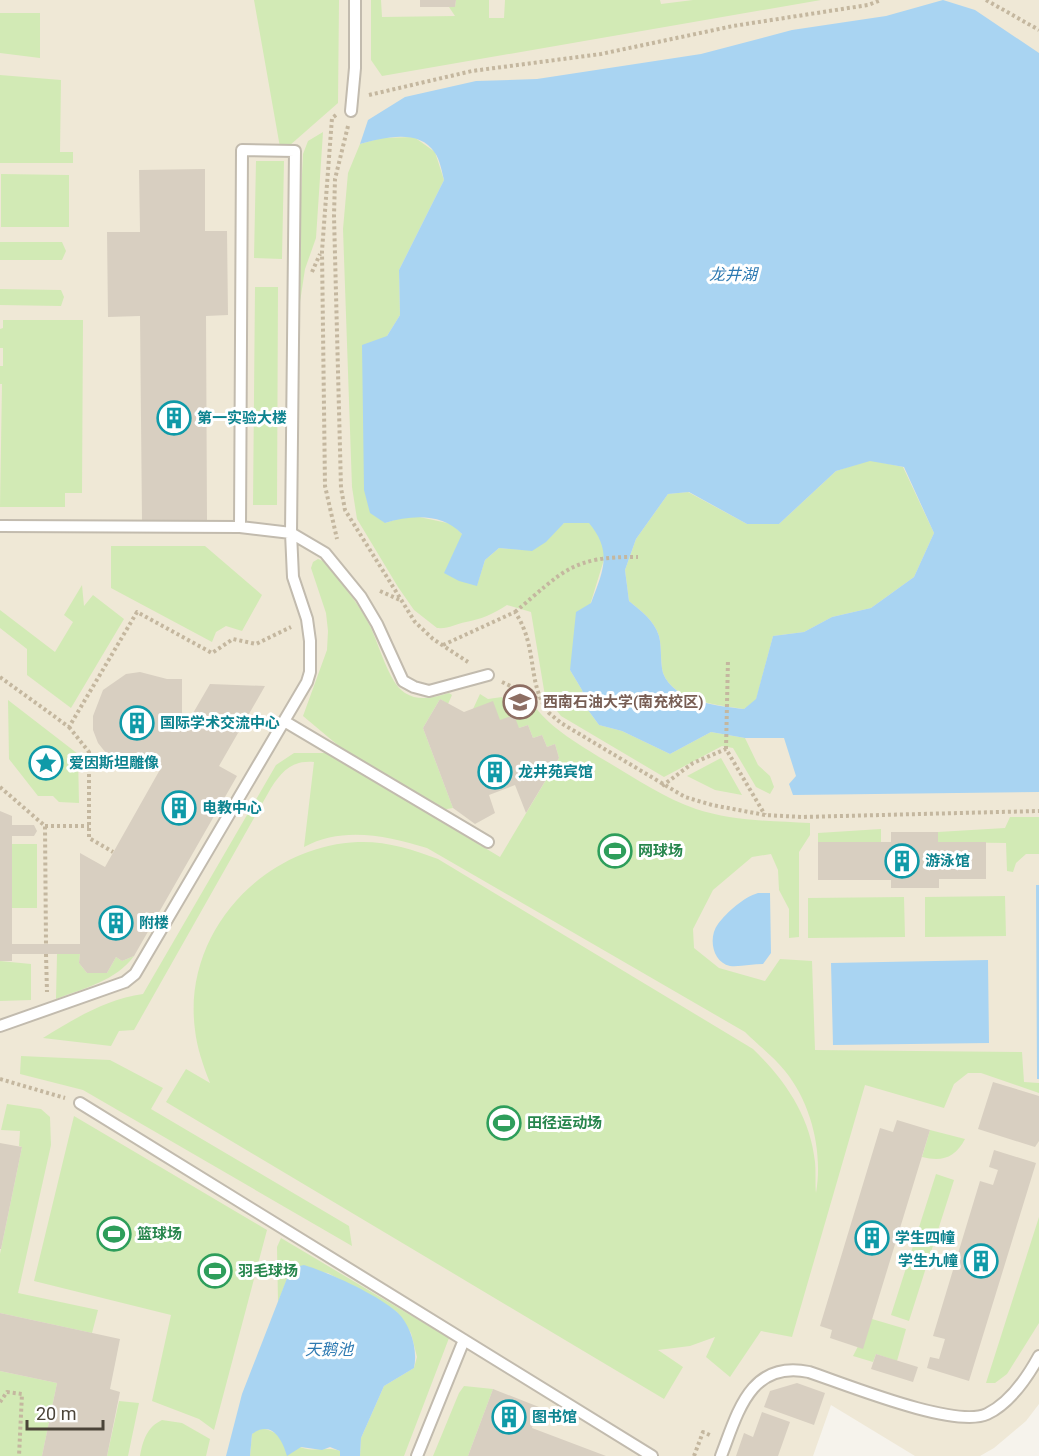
<svg xmlns="http://www.w3.org/2000/svg" width="1039" height="1456" viewBox="0 0 1039 1456" font-family="Roboto,'Noto Sans SC',sans-serif">
  <style>
    .education { fill: #efe8d6 }
    .green { fill: #d2eab5 }
    .water { fill: #a9d4f2; fill-rule: evenodd }
    .building { fill: #d8cfc1 }
    .lines { fill: none; stroke-linecap: round; stroke-linejoin: round }
    .lane-casing { stroke: #c2bbae; stroke-width: 14 }
    .path { stroke: #c4b79f; stroke-width: 4; stroke-dasharray: 3 3; stroke-linecap: butt }
    .lane { stroke: #fff; stroke-width: 10 }
    .labels { text-anchor: middle; dominant-baseline: central; stroke-width: 6; stroke-linejoin: round; paint-order: stroke }
    .culture-label { font-size: 15px; font-weight: bold; fill: #0d838f; stroke: #fff; text-anchor: start }
    .education-label { font-size: 15px; font-weight: bold; fill: #785e54; stroke: #fff; text-anchor: start }
    .leisure-label { font-size: 15px; font-weight: bold; fill: #27864d; stroke: #fff; text-anchor: start }
    .water-label { font-size: 16px; font-style: italic; fill: #2e7ab2; stroke: #fff }
  </style>
  <rect width="100%" height="100%" fill="#f6f3ec"/>
  <path class="education" d="M0,0h1039v1404l-13,17 -32,27 -14,8h-65l-84,-51 -18,51h-813z"/>
  <path class="green" d="M215,0h124l-1,103 -57,50 -27,-153z
    M371,0h10l1,17 73,-1 -6,-9h6l1,-7h33v18h15l1,-18h155l1,4 32,-4h128l-439,76 -11,-16z
    M0,13h40v45l-40,-5z
    M0,75l61,5 -1,72h13v11h-73z
    M323,132l-7,106 -11,31 -5,33 -4,-1 7,-147 5,-13z
    M414,137l21,15 9,28 -45,90 1,45 -13,21 -2,187 25,-8 42,9 10,10 15,51 8,-25 14,-12c46,4 33,1 65,-25l25,-1 10,13 7,18 -36,117 12,20 6,20 11,15 23,6 48,23 41,-22 34,6 13,27 12,11 4,11 -4,7 -14,-7 -23,-39 -11,-2 -58,31 -103,-61 -16,-20 -14,-84 -24,-7c-14,9 -25,14 -41,17 -11,2 -17,7 -29,6l-23,-18 -16,-23 -41,-68 -5,-32 -9,-258 5,-56 12,-29 21,-6z
    M256,161h28l-2,98 -28,-1z
    M1,174l68,1v52h-68z
    M0,242h62l4,9 -4,9h-62z
    M255,287h23l-1,218h-24z
    M0,289l61,1 3,7 -3,9 -61,-1z
    M3,320h80l-1,173h-17v14h-65l2,-123h-2v-18h3v-18h-3v-19l3,-1z
    M870,460l33,7 31,66 -20,44 -43,31 -39,9 -28,15 -31,4 -17,64 -12,9c-25,-4 -70,-7 -81,-36 -3,-12 -1,-25 -4,-37 -5,-16 -18,-25 -30,-35l-4,-31 11,-31 32,-45 20,-2 59,32h32l57,-53z
    M111,546h94l57,49 -20,36 -16,-5 -10,6 -4,10 -101,-54z
    M318,559l5,2c17,20 34,40 46,63 10,19 19,58 36,69 14,9 30,4 44,0l3,2 -4,9 -8,-5 -17,29 30,80 -12,2 -101,-63 -37,-31 24,-66 1,-19 -2,-18 -15,-45 2,-6z
    M82,585l2,21 9,-11 31,24 -53,89 -44,-33v-26l-27,-21v-18l55,42 18,-30 -9,-7z
    M480,694l8,5 14,-2 4,11 26,-5c17,24 42,38 67,54 32,18 62,40 97,52 36,12 77,12 114,14v12l-11,17v85l-10,1v-29l-10,-19 -1,-20 -7,-16 -19,3 -39,33 -20,39 1,19 25,20 46,13 15,-22 32,2 3,89 207,2 2,30 15,1v10l-58,-20h-13l-14,11 -10,24 -79,-23 -73,252 -31,-6 -31,46 -24,-20 9,-20 -25,9 -32,4 25,17 -19,32 -498,-297 20,-33 24,14c-7,-18 -13,-35 -15,-53 -13,-97 68,-184 163,-188 28,-1 54,7 80,17l315,190c32,31 57,67 62,113 1,10 0,23 1,31 7,-40 -4,-89 -31,-122 -11,-14 -27,-26 -40,-39l-318,-184c-40,-12 -84,-22 -123,-1l10,-85c-22,-2 -32,9 -43,26l-137,242 -15,1 -8,15 -68,-8c31,-19 63,-39 100,-44l133,-229 18,-12h33l173,104 59,-99 -4,-14 -8,3 -5,-12 -9,3 -5,-13 -9,3 -46,-19z
    M8,700l70,54 1,49 -20,-1 -6,-6h-15l-29,-37z
    M721,758l21,37 -27,-5 -28,-14z
    M1010,817h29v37h-13l-10,9 -3,9 -6,-1 -1,-28 -68,-1v-10l67,-4z
    M881,829v13h-63v-9z
    M12,844h25v64h-25z
    M1005,896l1,40 -81,1v-40z
    M904,897l1,40 -97,1v-40z
    M57,954h23l-1,9 8,10h20l9,-16 6,4 12,-5c-18,25 -50,32 -78,43z
    M0,961l31,3v36l-31,1z
    M21,1056l89,4 53,28 -12,21 198,117 3,20 -269,-156 -63,-16z
    M7,1104l34,5 9,8 1,28 -33,148 80,17 -6,23 -92,-20v-59l22,-107 -3,-1 1,-15 -19,-1z
    M74,1116l193,114 -53,200 -15,-11 -47,-18 19,-86 -137,-34z
    M930,1130l35,9c-10,19 -23,23 -43,18z
    M936,1174l18,6 -45,141 -18,-6z
    M1039,1217v106l-32,51 -12,9h-9z
    M281,1238l168,100 -45,118h-44l1,-18 23,-52 30,-18 3,-11 -6,-24 -14,-21 -69,-39 -37,-4 -13,33 -1,-55z
    M872,1319l34,10 -9,32 -21,-7 -3,8 -20,-6z
    M0,1371l57,12 -15,73h-42z
    M464,1386l29,3 -25,67h-35l26,-63z
    M119,1401l20,2 -11,53h-21z
    M162,1420l20,3 28,16 -4,17h-66c3,-16 7,-29 22,-36z
    M259,1428c16,1 28,15 44,20 13,4 25,-2 37,3v5h-90l2,-22z"/>
  <path class="water" d="M943,0l32,10 64,43v739l-246,3 -4,-11 7,-8 -12,-38h-39l-34,-6 -41,22 -48,-23 -23,-6 -11,-15 -6,-20 -12,-20 6,-58 15,-9c12,-32 22,-51 -2,-80h-25l-18,19 -14,9 -33,-3 -14,12 -8,26 -18,-5 -15,-8 18,-39c-20,-21 -50,-19 -77,-11l-15,-10 -6,-23 -2,-145 25,-9 13,-21 -1,-45 45,-90c-2,-8 -4,-20 -9,-27 -16,-25 -52,-15 -75,-9l8,-24 37,-23 71,-16 61,-2 164,-25 91,-24 94,-14zM870,461l34,6 30,66 -20,44 -43,31 -39,9 -28,15 -31,4 -17,63 -12,10c-25,-3 -70,-7 -81,-36 -3,-12 -1,-25 -4,-37 -5,-16 -18,-25 -30,-35l-4,-31 11,-31 32,-45 21,-2 58,32h32l57,-53z
    M1036,885h3v194h-2z
    M758,893h12l1,60 -8,11c-10,0 -23,3 -33,2 -18,-4 -22,-29 -12,-42 9,-12 26,-27 40,-31z
    M988,960l1,83 -156,2 -2,-82z
    M304,1265c26,8 72,29 93,47 14,13 21,38 17,56l-30,18 -23,52 -1,18h-20v-5l-10,-4 -8,3 -21,-3 -14,9c-5,-18 -16,-36 -35,-22l-2,22h-24l16,-62 49,-126z"/>
  <path class="building" d="M420,0h36l-1,7h-35z
    M205,169v62h22l1,84 -22,1 1,204h-65l-2,-204 -32,1 -1,-85h33l-1,-62z
    M140,672l27,7h15v53l28,-48 55,2 -46,80 18,10 -103,180 -12,5 -6,-4 -9,16h-20l-8,-10 1,-9h-68v7h-12v-150l12,5v9h22l3,6 -3,5h-22v108h68v-91l25,14 57,-101 -24,5 -24,-8 -16,-20 -5,-13v-14l10,-26 23,-16z
    M440,699l24,13 29,-11 7,19 14,-5 5,13 9,-3 5,13 9,-3 5,12 8,-3 4,14 -33,55 -11,-28 -26,10 6,18 -20,11 -22,-16 -30,-80z
    M891,832h47v10h48v37h-47v9h-48v-8h-73v-38h73z
    M993,1082l46,14v45l-4,6 -57,-18z
    M897,1120l33,10 -67,219 -33,-11 2,-8 -12,-4 60,-198 13,4z
    M0,1143l22,4 -21,102h-1z
    M994,1150l42,13 -67,218 -42,-13 3,-11 9,2 6,-20 -12,-3 47,-155 13,4 5,-15 -9,-3z
    M0,1313l120,26 -10,50 10,3 -13,64h-65l15,-73 -57,-12z
    M876,1354l42,13 -5,15 -42,-13z
    M797,1383l28,10 -11,32 -50,-18 6,-16z
    M493,1389l46,18 -7,21 74,28h-138z
    M762,1412l28,10 -12,34h-42l8,-23 9,4z"/>
  <g class="lines">
    <g class="lane-casing">
      <path id="lane" d="M351,111l4,-43v-68
        M0,526l240,1 51,6 34,20 36,44 16,27 26,57 11,6 15,4 59,-16
        M284,721l204,121
        M0,1026l125,-44 10,-8 172,-292 3,-10v-31l-3,-22 -14,-42 -2,-44 4,-382 -53,-1 -2,377
        M80,1103l572,353
        M417,1456l47,-116
        M721,1456c17,-44 29,-96 88,-84 36,12 146,57 178,42 23,-11 40,-36 52,-58"/>
    </g>
    <path class="path" d="M986,0l53,30
      M369,95l103,-24 129,-17 132,-28 135,-21 13,-5
      M336,115l-4,3 -10,133 3,235 12,53
      M348,126l-13,53 -1,37 7,272 4,22 70,112 18,17 35,23
      M312,272l8,-18
      M380,591l20,9
      M515,612c48,-40 56,-56 123,-55
      M443,645l72,-33c24,36 11,71 34,101l12,10 124,74 27,8 53,10 37,2 237,-6
      M0,677l69,50 68,-115 75,41 21,-14 23,5 35,-17
      M502,682l36,17
      M69,727l20,25v86l24,14
      M726,749l2,-90
      M662,786l31,-23 33,-14 39,66
      M0,787l45,39 1,118
      M45,826h44
      M46,954l1,38
      M0,1079l65,19
      M0,1402l7,-10 15,2 -3,62
      M694,1456l9,-24 9,4"/>
    <use href="#lane" class="lane"/>
  </g>
  <defs>
    <g id="building-ring" transform="scale(1.725)"><circle r="9.5" fill="#fff" stroke="#0f9aa8" stroke-width="1.5"/><path d="M-4-6H4V6H1V3H-1V6H-4ZM-2.5-4.3h1.7v1.8h-1.7ZM.8-4.3h1.7v1.8H.8ZM-2.5-1h1.7V.8h-1.7ZM.8-1h1.7V.8H.8Z" fill="#0f9aa8"/></g>
    <g id="university-ring" transform="scale(1.725)"><circle r="9.5" fill="#fff" stroke="#8d6e63" stroke-width="1.5"/><path d="M0-5L7-2L0 1L-7-2ZM-4 1L0 2.5L4 1V4Q0 6-4 4Z" fill="#8d6e63"/></g>
    <g id="sight-ring" transform="scale(1.725)"><circle r="9.5" fill="#fff" stroke="#0f9aa8" stroke-width="1.5"/><path d="M0-6L1.8-2.2L6-1.7L2.9 1.2L3.7 5.4L0 3.3L-3.7 5.4L-2.9 1.2L-6-1.7L-1.8-2.2Z" fill="#0f9aa8"/></g>
    <g id="stadium-ring" transform="scale(1.725)"><circle r="9.5" fill="#fff" stroke="#2e9e5b" stroke-width="1.5"/><path d="M0-5a6.5 5 0 1 0 0 10a6.5 5 0 1 0 0-10ZM-3.5-1.8h7v3.6h-7Z" fill="#2e9e5b"/></g>
  </defs>
  <g fill-rule="evenodd">
    <use href="#building-ring" x="174" y="418"/>
    <use href="#university-ring" x="520" y="702"/>
    <use href="#building-ring" x="137" y="723"/>
    <use href="#sight-ring" x="46" y="763"/>
    <use href="#building-ring" x="495" y="772"/>
    <use href="#building-ring" x="179" y="808"/>
    <use href="#stadium-ring" x="615" y="851"/>
    <use href="#building-ring" x="902" y="861"/>
    <use href="#building-ring" x="116" y="923"/>
    <use href="#stadium-ring" x="504" y="1123"/>
    <use href="#stadium-ring" x="114" y="1234"/>
    <use href="#building-ring" x="872" y="1238"/>
    <use href="#building-ring" x="981" y="1261"/>
    <use href="#stadium-ring" x="215" y="1271"/>
    <use href="#building-ring" x="509" y="1417"/>
  </g>
  <g class="labels">
    <g class="culture-label">
      <text x="197" y="418">第一实验大楼</text>
      <text x="160" y="723">国际学术交流中心</text>
      <text x="69" y="763">爱因斯坦雕像</text>
      <text x="518" y="772">龙井苑宾馆</text>
      <text x="202" y="808">电教中心</text>
      <text x="925" y="861">游泳馆</text>
      <text x="139" y="923">附楼</text>
      <text x="895" y="1238">学生四幢</text>
      <text x="958" y="1261" text-anchor="end">学生九幢</text>
      <text x="532" y="1417">图书馆</text>
    </g>
    <g class="education-label">
      <text x="543" y="702">西南石油大学(南充校区)</text>
    </g>
    <g class="leisure-label">
      <text x="638" y="851">网球场</text>
      <text x="527" y="1123">田径运动场</text>
      <text x="137" y="1234">篮球场</text>
      <text x="238" y="1271">羽毛球场</text>
    </g>
    <g class="water-label">
      <text x="733" y="274">龙井湖</text>
      <text x="329" y="1349">天鹅池</text>
    </g>
  </g>
  <path d="M27 1420v9h76v-9" fill="none" stroke="#4b4439" stroke-width="3"/>
  <text x="36" y="1420" font-size="18" fill="#4b4439" stroke="#ffffff" stroke-width="4.5" paint-order="stroke">20 m</text>
</svg>
